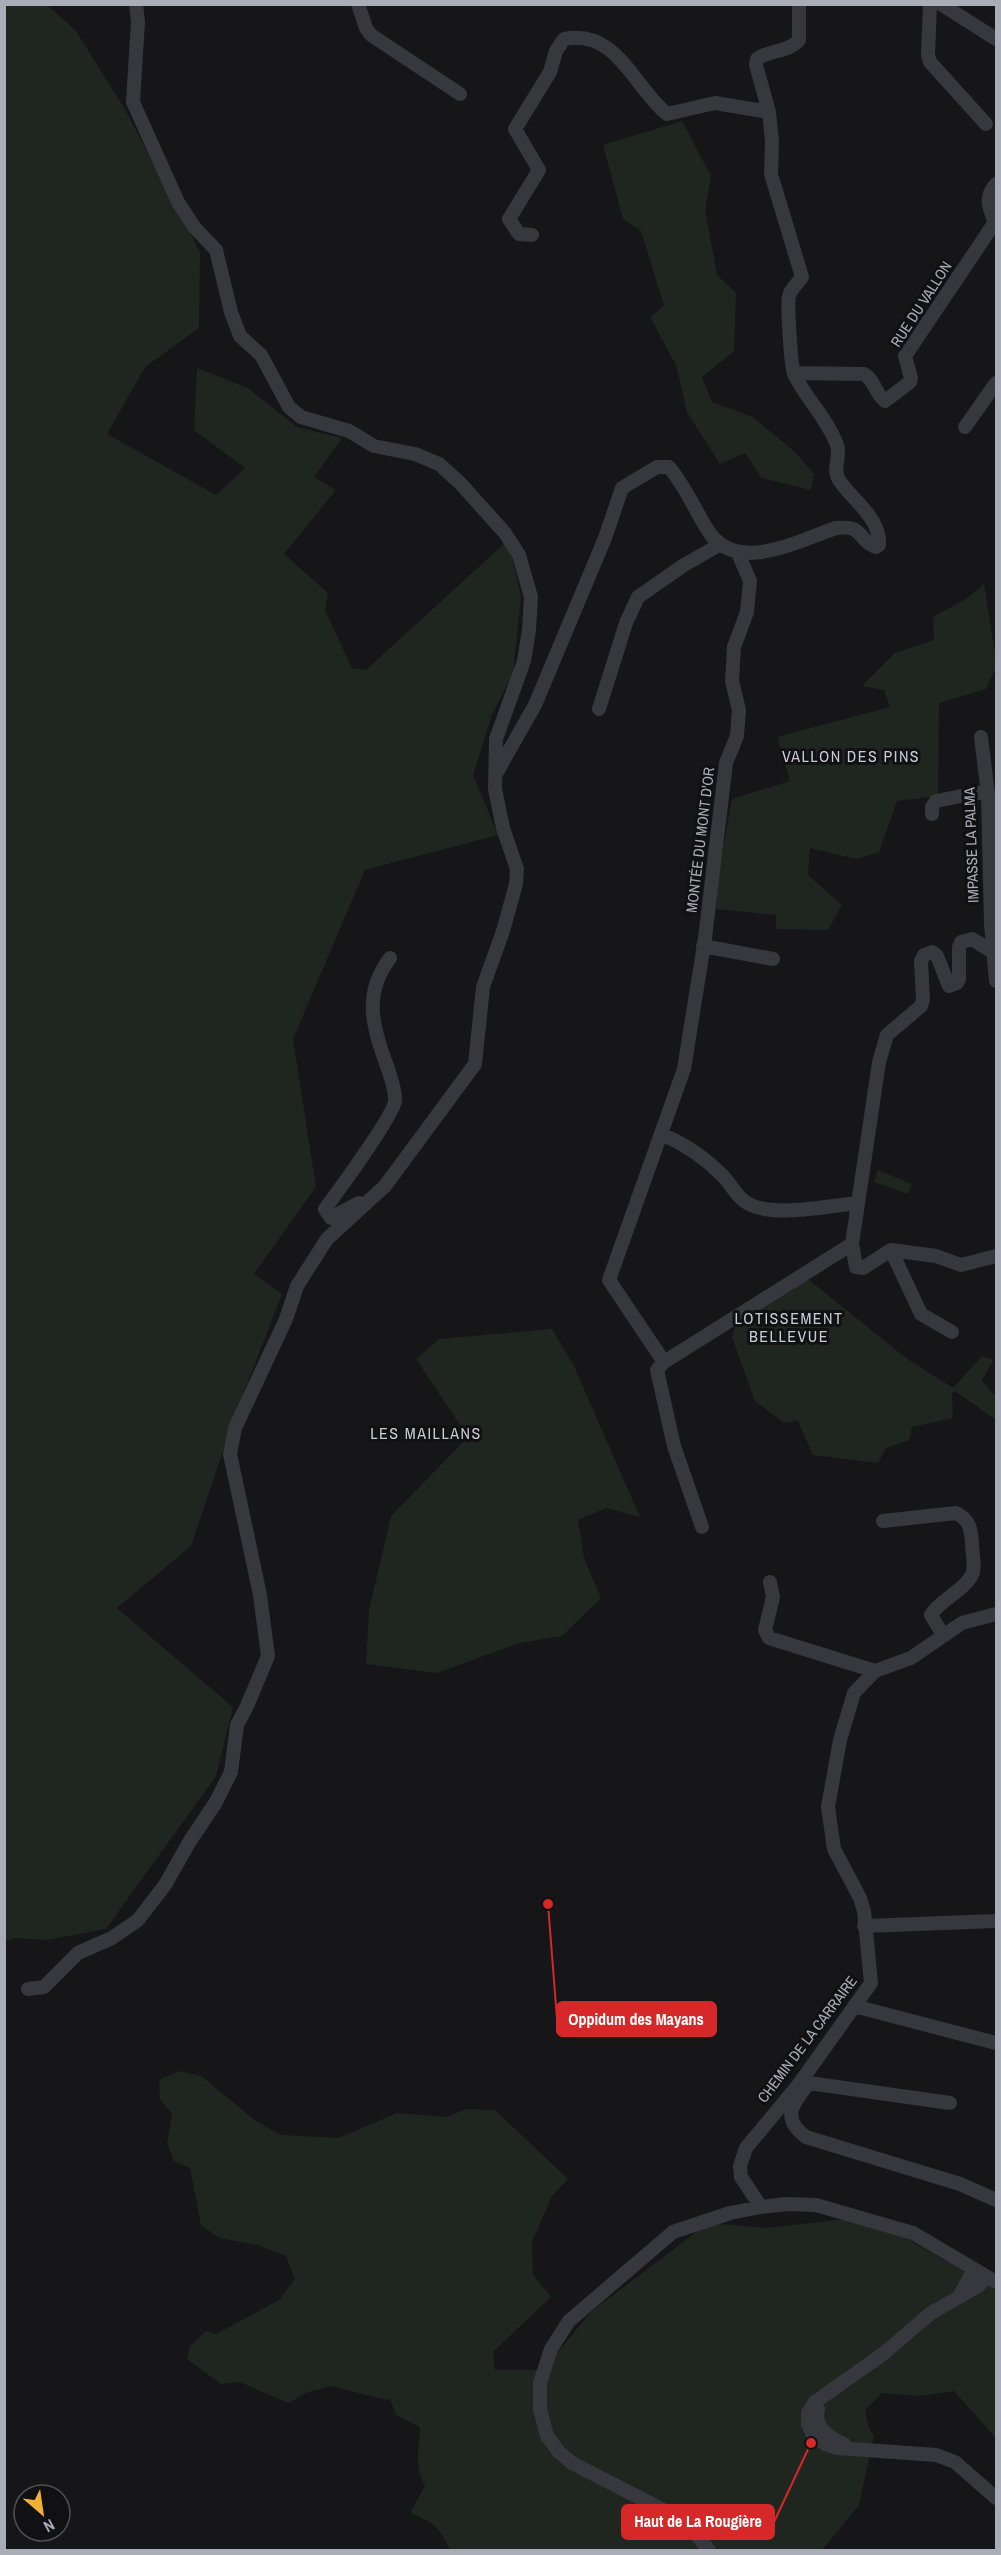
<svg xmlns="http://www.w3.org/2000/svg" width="1001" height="2555" viewBox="0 0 1001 2555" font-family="'Archivo Narrow',sans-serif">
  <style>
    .green { fill: #1e261f }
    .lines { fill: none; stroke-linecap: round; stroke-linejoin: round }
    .minor { stroke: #37383d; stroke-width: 14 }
    .labels { text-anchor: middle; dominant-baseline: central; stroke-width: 6; stroke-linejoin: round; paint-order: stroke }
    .street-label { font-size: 15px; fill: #a8adb8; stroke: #111113 }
    .neighbourhood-label { font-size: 16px; letter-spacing: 1.5px; fill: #c9ccd4; stroke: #111113 }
    .leader { fill: none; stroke: #d62828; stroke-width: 2 }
    .callout-dot { fill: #d62828; stroke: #111113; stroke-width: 2 }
    .callout { fill: #d62828; stroke: #d62828; stroke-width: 2 }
    .callout-label { font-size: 16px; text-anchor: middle; font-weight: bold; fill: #fff }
  </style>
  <rect width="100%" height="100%" fill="#161618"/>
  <path class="green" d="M4,5h43l29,26 51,82 73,139 -1,76 -54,39 -38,67 109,61 29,-27 -51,-38 3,-62 51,20 49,39 45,11 -28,39 22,13 -52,64 44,39 -3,17 27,58 14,2 142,-130 13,56 -8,77 -21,42 -19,60 25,60 -133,35 -72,169 23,148 -62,87 28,20 -44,113 -47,139 -74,62 116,99 -17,69 -110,153 -59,11 -32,-2 -10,3z
    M682,121l29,55 -6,33 12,66 19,18 -2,58 -32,26 10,25 41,15 44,37 17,20 -3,16 -49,-12 -17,-25 -25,11 -33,-52 -11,-47 -26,-48 14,-11 -23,-75 -18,-12 -20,-74z
    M984,584l12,75v8l-10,22 -47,14 -1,93 -41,5 -18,51 -23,7 -46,-11 -2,27 34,30 -14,25 -52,-1v-14l-60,-6 2,-33 14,-77 58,-18 -13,-44 113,-30 -6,-17 -22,-4 33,-33 39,-13 -1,-23 33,-18z
    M878,1170l34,14 -4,10 -34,-12z
    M808,1279l98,79 47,30 29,-32 11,4 -11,21 14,16v23l-41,-29 -3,2 1,25 -41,9 -3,13 -23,8 -8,15 -65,-8 -15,-34 -14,2 -29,-22 -23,-64 3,-12z
    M552,1329l21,35 67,153 -34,-9 -28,12 6,38 17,40 -39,38 -43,7 -82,30 -71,-9 3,-54 22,-94 77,-79 -52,-78 23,-20z
    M179,2071l22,5 55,45 25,14 58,3 58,-25 49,4 21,-8 28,1 73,69 -16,17 -20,46 1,33 18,22 -58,55 2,18h48l48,-58 117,-89 58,5 79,-9 59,18 92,53v148l-42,-47 -34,5 -38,-3 -17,17 4,18 5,8 -15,69 -37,45h-372c-11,-23 -16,-28 -40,-37l15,-27c-11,-18 -6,-39 -5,-59l-24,-12 -6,-16 -4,1 -55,-14 -23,6 -20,11 -48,-21 -19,2 -34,-25 3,-13 16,-15 10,3 63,-34 16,-21 -9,-23 -28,-11 -39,-7 -18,-13 -11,-57 -16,-7 -7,-18 5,-29 -12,-15 -1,-19z"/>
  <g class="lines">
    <path class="minor" d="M358,4l8,24 5,7 89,59
      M930,4l-2,51 2,7 56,62
      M941,4l55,35
      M996,184c-13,14 -6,26 0,41
      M532,235l-13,-1 -10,-15 30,-49 -24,-41 35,-57 6,-21 8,-12c52,-11 69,47 103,75l48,-11 54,9
      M794,373l70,1c11,6 11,20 21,27l25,-19 1,-4 -6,-22 90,-134
      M965,427l31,-44
      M599,709l27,-86 12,-26 46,-32 35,-20
      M981,737l7,57 3,130 5,57
      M497,772l38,-67 70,-167 17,-50 35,-21h12c16,19 25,41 38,62 28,47 90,12 129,-1 30,-3 20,12 40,19l3,-2c2,-27 -27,-45 -40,-65 -7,-11 2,-23 -2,-35 -10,-27 -31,-46 -43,-71 -3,-8 -7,-69 -5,-78 1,-6 9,-13 13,-19l-31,-103 1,-33 -3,-29 -13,-47 1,-6c13,-10 31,-6 42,-19v-36
      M932,814v-7l4,-6 51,-10
      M703,946l70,13
      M996,954l-24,-15 -11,3 -2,5v32l-2,4 -8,3 -12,-30 -5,-4 -8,3 -3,6 2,39 -2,6 -34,29 -8,27 -27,182 4,23 7,1 28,-18 45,6 25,9 35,-9
      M661,1134c24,10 42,22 61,41 10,10 15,24 29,30 26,12 77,1 106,-2
      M359,1203l-28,15 -6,-9c13,-18 68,-92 70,-108 1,-11 -5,-25 -8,-35 -15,-40 -24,-72 3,-108
      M891,1250l30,64 31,18
      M664,1362l-55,-82 75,-211 21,-131 21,-175 11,-27 2,-26 -7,-29 2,-34 13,-35 3,-31 -12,-28
      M883,1521l73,-8c14,7 15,16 16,30 0,8 3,21 1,29 -6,18 -33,27 -42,43l12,20
      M702,1527l-28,-81 -17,-76 7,-8 188,-118
      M770,1582l3,15 -8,33 4,8 106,33
      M864,1926l132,-5
      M28,1989l16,-2 34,-34 34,-15 26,-18 27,-35 25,-44 26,-39 15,-30 6,-47 10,-19 21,-50 -8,-61 -30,-141 5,-26 51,-109 11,-33 30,-47 58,-53 90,-122 8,-77 20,-56 13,-47 1,-15 -14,-41 -8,-39 1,-50 28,-78 5,-31 2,-33 -12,-42 -14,-22 -45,-50 -21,-19 -24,-10 -41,-8 -25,-15 -48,-14 -12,-10 -28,-52 -21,-19 -9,-24 -15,-62 -21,-22 -17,-26 -45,-100 5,-80 -2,-18
      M854,2006l142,37
      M950,2103l-141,-20c-16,20 -29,35 -3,54l154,47 36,16
      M761,2207l-20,-30 -1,-11 6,-18 53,-64 72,-101 -7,-72 -4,-13 -26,-49 -6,-42 12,-67 14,-47 21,-22 36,-13 51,-35 34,-9
      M974,2269l-15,28 18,-10 10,-10
      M959,2297l-28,16 -48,41 -68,48 -7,11v11l5,11 12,9 13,4 98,7 19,7 41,36
      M818,2409c-5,19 11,28 26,35
      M709,2550l-20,-24 -14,-10 -103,-53 -13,-11 -12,-16 -7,-27v-26l11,-34 18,-28 104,-89 57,-19 31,-6 26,-3 29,1 97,28 83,49"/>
  </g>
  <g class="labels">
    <g class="street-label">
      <text transform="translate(921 304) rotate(-57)">RUE DU VALLON</text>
      <text transform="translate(700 840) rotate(-83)">MONTÉE DU MONT D'OR</text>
      <text transform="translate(971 845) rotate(-92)">IMPASSE LA PALMA</text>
      <text transform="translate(807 2039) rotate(-53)">CHEMIN DE LA CARRAIRE</text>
    </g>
    <g class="neighbourhood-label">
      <text x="851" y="756">VALLON DES PINS</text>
      <text x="789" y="1318">LOTISSEMENT<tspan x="789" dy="18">BELLEVUE</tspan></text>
      <text x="426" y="1433">LES MAILLANS</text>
    </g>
  </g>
  <path class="leader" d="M548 1904L557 2019M811 2443L774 2522"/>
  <g class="callout-dot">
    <circle cx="548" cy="1904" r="6"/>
    <circle cx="811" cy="2443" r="6"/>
  </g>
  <g class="callout">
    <rect x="557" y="2002" width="159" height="34" rx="6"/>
    <rect x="622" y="2505" width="152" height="34" rx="6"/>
  </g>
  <g class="callout-label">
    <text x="636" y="2025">Oppidum des Mayans</text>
    <text x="698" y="2527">Haut de La Rougière</text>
  </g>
  <rect width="1001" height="2555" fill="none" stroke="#a8adb8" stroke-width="12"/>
  <g transform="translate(42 2513) rotate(151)"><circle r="28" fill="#111113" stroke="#4d4f55" stroke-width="1.5"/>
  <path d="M0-4.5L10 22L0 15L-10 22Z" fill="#f2b134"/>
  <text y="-9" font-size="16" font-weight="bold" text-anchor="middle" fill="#a8adb8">N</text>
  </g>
</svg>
